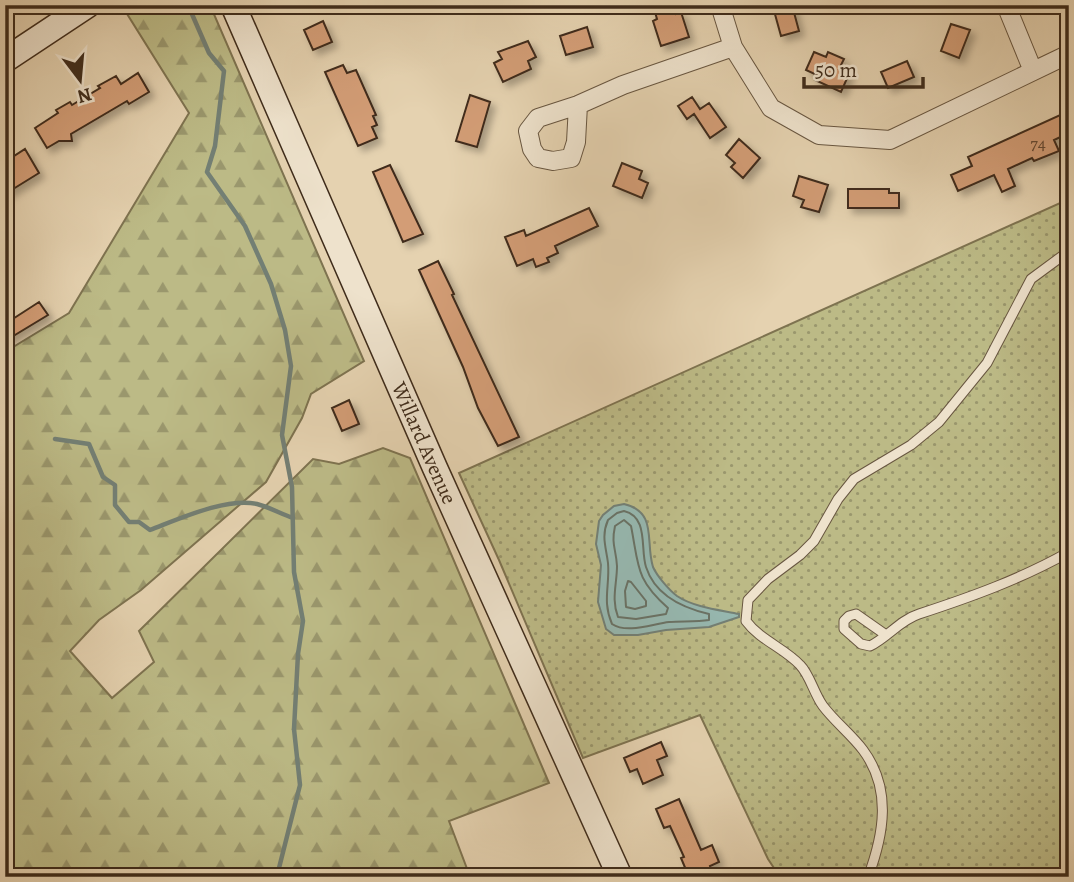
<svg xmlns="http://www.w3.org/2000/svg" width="1074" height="882" viewBox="0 0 1074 882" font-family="Alegreya,serif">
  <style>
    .grass { fill: url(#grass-dots); stroke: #7e7350; stroke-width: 2 }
    .forest { fill: url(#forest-firs); stroke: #7e7350; stroke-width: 2 }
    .water { fill: #96b7af; stroke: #737f74; stroke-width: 2 }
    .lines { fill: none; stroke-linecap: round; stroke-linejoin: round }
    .shore { stroke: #6a7265; stroke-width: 2 }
    .stream { stroke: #737f74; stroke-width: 4.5 }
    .building { fill: #d39d76; stroke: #3f2c1b; stroke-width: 2; filter: url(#shadow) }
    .lane-casing { stroke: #685640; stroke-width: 11 }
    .street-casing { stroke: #685640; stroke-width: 20 }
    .secondary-casing { stroke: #3f2c1b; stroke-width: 27 }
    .lane { stroke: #eee2cc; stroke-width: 9 }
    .street { stroke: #eee2cc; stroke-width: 18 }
    .secondary { stroke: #eee2cc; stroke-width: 24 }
    .labels { text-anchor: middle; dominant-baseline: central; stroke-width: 5; stroke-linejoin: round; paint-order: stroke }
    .number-label { font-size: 18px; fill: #644832 }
    .street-label { font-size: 21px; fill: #3f2c1b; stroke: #eee2cc }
  </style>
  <defs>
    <pattern id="grass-dots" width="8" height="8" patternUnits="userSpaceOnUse" patternTransform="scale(1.75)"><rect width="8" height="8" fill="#bcba86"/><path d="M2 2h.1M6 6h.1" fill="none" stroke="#9a976d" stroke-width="1.8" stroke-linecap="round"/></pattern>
    <pattern id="forest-firs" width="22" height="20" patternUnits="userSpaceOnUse" patternTransform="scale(1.75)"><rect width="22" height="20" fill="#bcba86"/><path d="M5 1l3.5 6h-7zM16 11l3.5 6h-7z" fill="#9a976d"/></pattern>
    <filter id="shadow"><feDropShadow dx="5" dy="5" stdDeviation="3.5" flood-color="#0004"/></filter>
  </defs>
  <rect width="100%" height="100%" fill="#e5d2b0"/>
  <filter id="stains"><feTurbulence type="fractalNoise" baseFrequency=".00286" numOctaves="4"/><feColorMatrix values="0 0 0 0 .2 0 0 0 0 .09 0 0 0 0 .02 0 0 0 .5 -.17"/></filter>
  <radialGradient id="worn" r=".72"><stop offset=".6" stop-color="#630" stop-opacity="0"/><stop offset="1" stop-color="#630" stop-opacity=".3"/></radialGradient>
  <path class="grass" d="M1069,199v678h-289l-12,-18 -68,-144 -117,43 -84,-198 -40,-87z"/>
  <path class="forest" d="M131,5h79l154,356 -53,33 -9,24 -36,64 -125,108 -42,30 -29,31 42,47 42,-36 -15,-31 174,-172 26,5 44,-16 27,10 139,325 -100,38 20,53 -6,3h-458v-525l64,-39 120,-200 -65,-104z"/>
  <path class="water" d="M624,504c34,8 21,38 29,63 4,9 16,23 24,29 16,11 43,14 62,18v3l-30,10 -43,3 -28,5h-24l-8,-6 -8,-27 3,-37 -5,-21 3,-23 4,-6 11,-9z"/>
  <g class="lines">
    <path class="shore" d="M624,511c25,6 16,38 22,56 9,28 37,41 63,47v6c-13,2 -27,1 -40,2 -17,2 -42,12 -57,2 -10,-23 -2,-38 -4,-61 -2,-16 -7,-27 0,-43l9,-7z
      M624,520l7,6c8,40 4,53 37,82l-2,6 -30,5 -18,-2c-7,-18 -1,-33 -1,-51 -1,-18 -6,-21 -2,-40z
      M628,581l3,1 15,19v5l-11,3 -9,-2 -1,-16z"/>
    <path class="stream" d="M188,5l21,48 15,18 -9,75 -8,26 38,54 26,58 14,46 6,36 -9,69 10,52 2,85 9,49 -5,33 -4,75 6,56 -21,83 2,9
      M55,439l34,5 14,33 12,8v20l14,17h10l11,8c29,-11 77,-33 107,-26 12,3 24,10 36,14"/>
  </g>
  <path class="building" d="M653,5h20l3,9 5,-2 8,25 -28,9 -8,-25 4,-2z
    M780,5h12l7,26 -18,5 -8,-29z
    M323,21l9,21 -19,8 -9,-20z
    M951,24l19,6 -11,28 -18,-7z
    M587,27l6,20 -27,8 -6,-19z
    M528,41l8,16 -8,4 3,8 -28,13 -9,-19 8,-4 -4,-7z
    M814,52l12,5 2,-5 16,7 -5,10 10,5 -8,18 -26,-12 2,-5 -11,-5z
    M907,61l7,16 -26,11 -7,-16z
    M343,65l4,8 9,-3 20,45 -3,1 4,9 -5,2 5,11 -19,8 -33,-74z
    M138,73l11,19 -20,12 -2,-3 -56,33 1,7h-13l-12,7 -12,-20 23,-15 -2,-3 14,-8 2,3 28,-17 -2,-2 18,-10 5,8z
    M470,95l20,7 -13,45 -21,-6z
    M692,97l8,12 9,-6 17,24 -16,11 -16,-24 -7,5 -9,-13z
    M1069,111v22l-15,7 5,11 -25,10 -2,-3 -24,11 7,17 -13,6 -8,-17 -36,16 -7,-16 21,-9 -4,-9z
    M739,139l21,19 -17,20 -12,-11 4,-4 -9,-8z
    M25,149l14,24 -34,21v-27l6,-4 -3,-3z
    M622,163l20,8 -3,8 9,4 -6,15 -29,-12z
    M390,165l33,69 -20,8 -30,-70z
    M799,176l29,9 -9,27 -18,-5 3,-7 -11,-4z
    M848,189h41v4h10v15h-51z
    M589,208l9,18 -43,20 3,7 -11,5 2,4 -13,5 -3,-8 -16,7 -12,-29 19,-7 2,6z
    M438,261l16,33 -2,1 67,142 -21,9 -20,-38 -15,-41 -44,-97z
    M39,302l9,13 -43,26v-17z
    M349,400l10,24 -17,7 -10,-23z
    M661,742l6,14 -10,4 6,15 -20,9 -6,-15 -7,3 -6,-14z
    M679,799l22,51 11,-5 7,17 -9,4 4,11h-25l-8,-19 3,-1 -14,-31 -6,2 -8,-19z"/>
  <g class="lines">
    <g class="lane-casing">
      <path id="lane" d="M886,635l-30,-21 -7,2 -5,5v8l17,15 9,2c17,-8 30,-26 49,-32 52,-17 102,-35 150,-62
        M868,877c16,-43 24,-88 -5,-127 -12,-16 -28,-28 -40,-44 -9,-12 -13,-31 -23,-41 -16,-17 -40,-25 -54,-44l2,-21 20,-21 32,-24 14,-14 24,-42 16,-20 57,-34 28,-23 48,-59 44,-84 38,-28"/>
    </g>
    <g class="street-casing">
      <path id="street" d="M720,5l13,42 38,61 48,27 71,5 179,-86
        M1006,5l27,66
        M578,105l-2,37 -5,16 -18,3 -15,-3 -6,-9 -4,-18 10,-13 40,-13 45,-20 110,-38"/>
    </g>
    <g class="secondary-casing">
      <g id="secondary">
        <path id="s1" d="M233,5l202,463 185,409"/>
        <path d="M5,60l83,-55"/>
      </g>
    </g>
    <use href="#lane" class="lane"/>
    <use href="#street" class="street"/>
    <use href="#secondary" class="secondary"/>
  </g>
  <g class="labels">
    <g class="number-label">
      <text x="1038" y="143">74</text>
    </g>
    <g class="street-label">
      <text stroke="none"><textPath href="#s1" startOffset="478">Willard Avenue</textPath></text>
    </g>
  </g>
  <rect width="1074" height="882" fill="none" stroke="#e5d2b0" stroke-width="28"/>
  <rect x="7" y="7" width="1060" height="868" fill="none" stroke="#3f2c1b" stroke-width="3.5"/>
  <rect x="14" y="14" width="1046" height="854" fill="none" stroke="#3f2c1b" stroke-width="2"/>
  <g transform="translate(80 80) rotate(164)" stroke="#eee2cc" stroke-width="5" paint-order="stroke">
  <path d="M0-5L12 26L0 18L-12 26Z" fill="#3f2c1b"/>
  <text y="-10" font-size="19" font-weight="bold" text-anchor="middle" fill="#3f2c1b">N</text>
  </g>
  <path d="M804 77v10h119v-10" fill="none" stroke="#3f2c1b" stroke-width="3.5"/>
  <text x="815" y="77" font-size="21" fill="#3f2c1b" stroke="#eee2cc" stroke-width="5" paint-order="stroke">50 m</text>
  <rect width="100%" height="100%" filter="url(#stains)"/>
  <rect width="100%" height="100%" fill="url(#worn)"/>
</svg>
